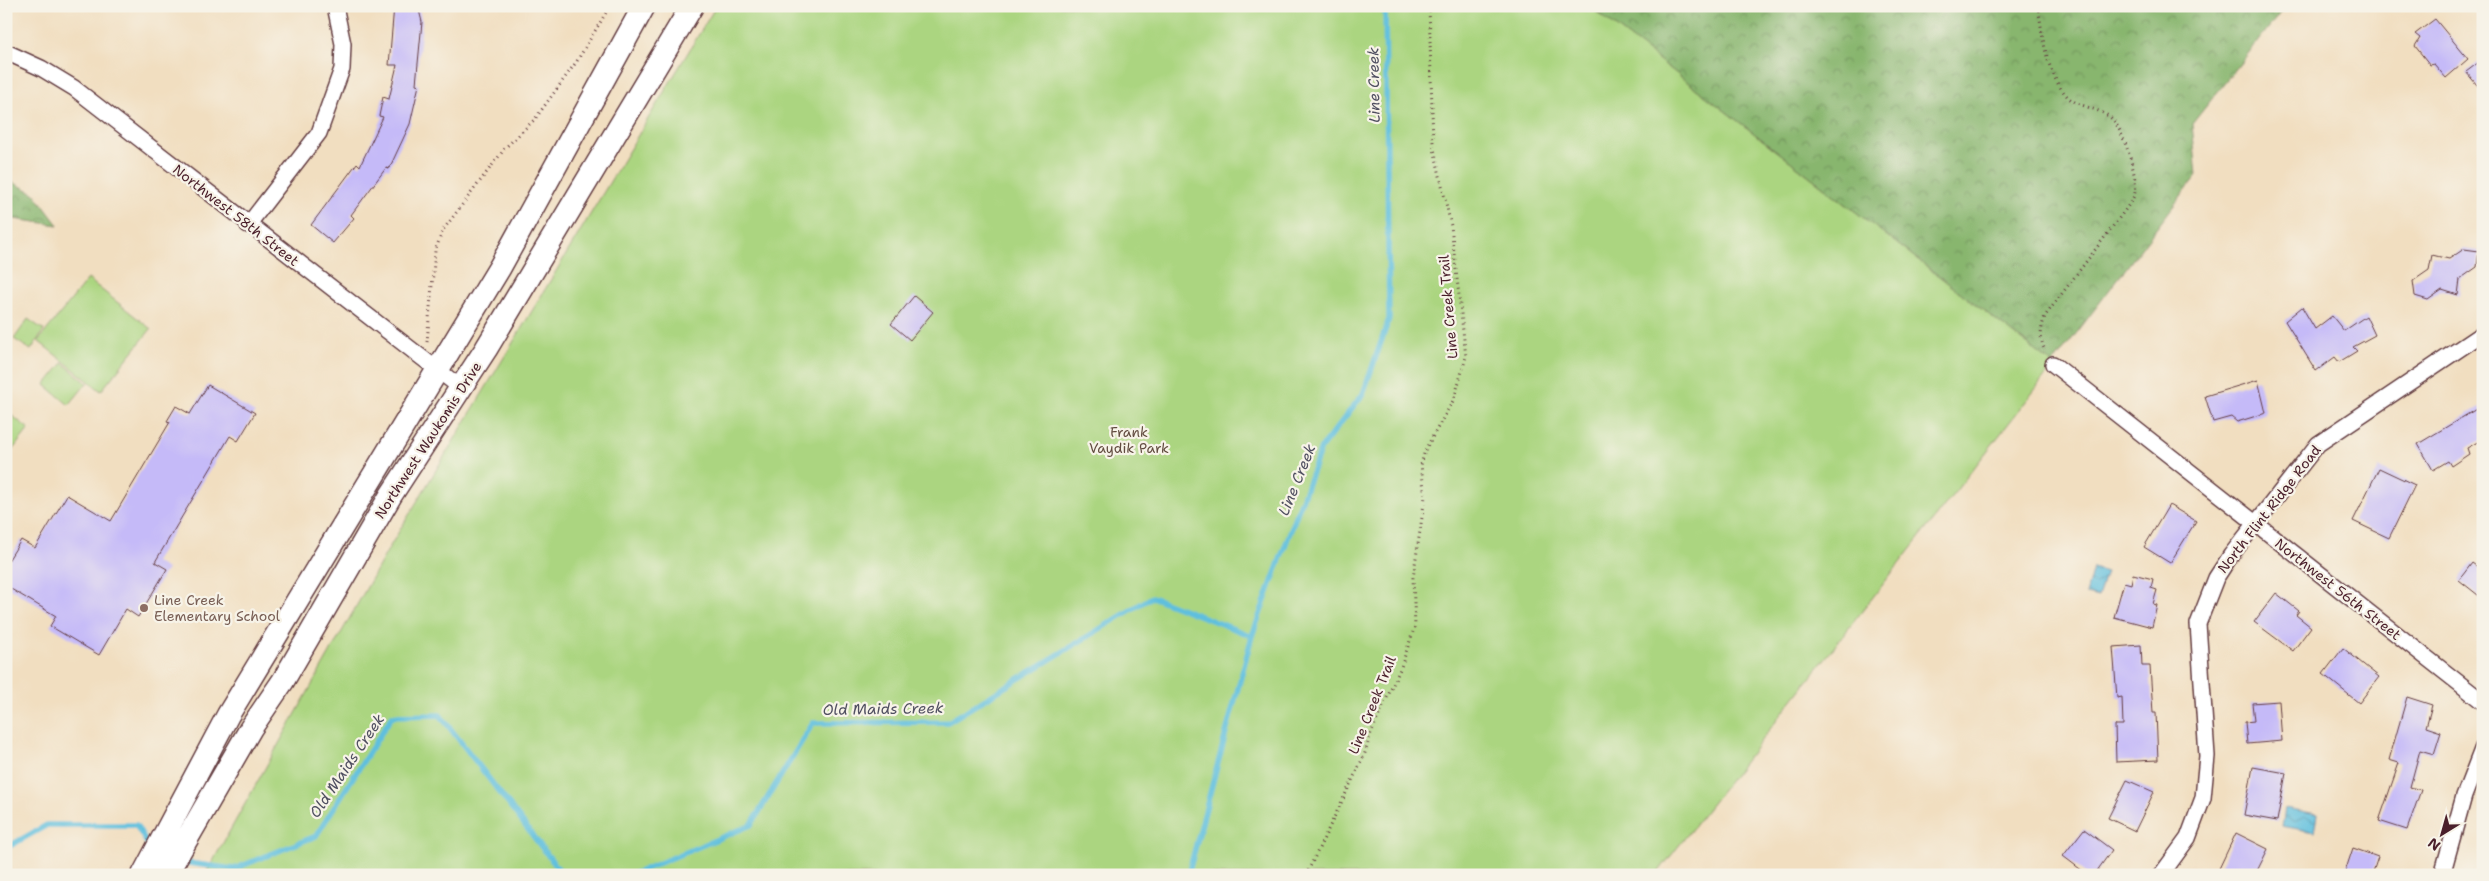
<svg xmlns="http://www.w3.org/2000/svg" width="2489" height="881" viewBox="0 0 2489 881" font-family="'Shantell Sans',sans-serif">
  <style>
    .green { fill: #abd580; stroke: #7a7a56 }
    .forest { fill: url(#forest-crowns); stroke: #696a4c }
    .water { fill: url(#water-waves); stroke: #546f84 }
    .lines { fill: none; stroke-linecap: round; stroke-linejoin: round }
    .stream { stroke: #5fbfde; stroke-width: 5.5 }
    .building { fill: #c5baf8 }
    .street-casing { stroke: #633c41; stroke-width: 18 }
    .secondary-casing { stroke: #633c41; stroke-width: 25 }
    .path { stroke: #633c41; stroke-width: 3; stroke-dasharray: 1 4; stroke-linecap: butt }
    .street { stroke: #fff; stroke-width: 15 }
    .secondary { stroke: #fff; stroke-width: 22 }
    .education-dot { fill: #8d6e63; stroke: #f7f3e8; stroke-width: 2 }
    .labels { text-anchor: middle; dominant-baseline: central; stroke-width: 4.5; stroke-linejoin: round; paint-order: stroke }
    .street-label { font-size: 14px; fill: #4a1f2b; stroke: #f7f3e8 }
    .park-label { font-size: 14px; fill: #624c40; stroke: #f7f3e8 }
    .education-label { font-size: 14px; fill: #785e54; stroke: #f7f3e8; text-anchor: start }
    .water-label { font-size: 15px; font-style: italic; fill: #504f61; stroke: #f7f3e8 }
  </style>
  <defs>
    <pattern id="forest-crowns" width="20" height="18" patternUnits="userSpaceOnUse" patternTransform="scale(1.25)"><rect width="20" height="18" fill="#88b66e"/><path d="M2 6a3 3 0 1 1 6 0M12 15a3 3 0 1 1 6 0" fill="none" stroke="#71935b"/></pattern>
    <pattern id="water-waves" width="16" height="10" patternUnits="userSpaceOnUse" patternTransform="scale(1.25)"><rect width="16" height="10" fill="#5fbfde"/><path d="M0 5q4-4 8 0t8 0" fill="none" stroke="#509bb4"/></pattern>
  </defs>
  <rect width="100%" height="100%" fill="#f7f3e8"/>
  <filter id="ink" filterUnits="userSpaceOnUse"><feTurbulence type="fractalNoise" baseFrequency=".02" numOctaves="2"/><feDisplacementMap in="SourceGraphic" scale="10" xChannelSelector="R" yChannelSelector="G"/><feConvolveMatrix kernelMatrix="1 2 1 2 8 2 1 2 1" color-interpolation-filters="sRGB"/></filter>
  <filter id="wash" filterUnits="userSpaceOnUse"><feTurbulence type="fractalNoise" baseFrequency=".0096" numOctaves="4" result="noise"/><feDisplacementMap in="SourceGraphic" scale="20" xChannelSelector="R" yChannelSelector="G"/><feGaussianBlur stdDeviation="1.12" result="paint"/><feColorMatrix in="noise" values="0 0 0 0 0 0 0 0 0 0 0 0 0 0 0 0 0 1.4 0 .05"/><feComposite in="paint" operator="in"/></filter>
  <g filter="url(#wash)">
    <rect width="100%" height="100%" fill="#f1dec0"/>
    <path class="green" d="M716,6h873l464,358 -5,9 -392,502h-1451l184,-327z
      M88,279l63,50 -50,62 -63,-50z
      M28,319l16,11 -13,20 -17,-11z
      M63,363l24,20 -18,22 -24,-20z
      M6,411l23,18 -23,29z"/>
    <path class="forest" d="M1589,6h697l-94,118 5,51 -144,189z
      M6,179l28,14 24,32 -52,-7z"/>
    <path class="water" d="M2093,568l13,4 -8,25 -12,-3z
      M2285,808l32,6 -3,18 -32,-6z"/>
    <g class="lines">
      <path class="stream" d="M6,848l41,-23h89l14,23
        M180,862l54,7 82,-33 76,-120 48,-1 123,160
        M631,875l120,-50 62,-102 135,-1 204,-125 100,39
        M1188,875l64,-239 69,-188 42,-54 26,-75 -4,-313"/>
    </g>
    <g id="blocks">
      <path class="building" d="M394,6h24l4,16 -6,62 3,1 -9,39 -21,45 -3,-1 -35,47 3,3 -21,25 -22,-18 46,-62 3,3 23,-49 -4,-1 4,-19 6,2 8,-34h-8z
        M2435,19l33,40 -22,19 -12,-14 -4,1 -15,-19 5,-8 -5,-4z
        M2483,59v33l-17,-20z
        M2464,249l15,2 -2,16 -17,12 -2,16 -16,-5 -14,10 -13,-4 -2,-15 16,-11 3,-15 17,4z
        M914,296l19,16 -23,28 -19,-16z
        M2302,307l13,22 17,-13 12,15 22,-15 9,19 -22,12 4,4 -18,11 -4,-5 -19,14 -31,-50z
        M2258,380l8,33 -29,9 -6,-5 -18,5 -8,-26z
        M208,385l47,28 -17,28 -8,-5 -75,126 12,7 -29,48 -12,-8 -27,46 -49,-29 6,-10 -50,-30v-22l15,-24 14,8 32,-53 44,26 59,-99 -3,-1 9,-15 14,8z
        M2483,405v34l-16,9 2,6 -18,12 -3,-5 -15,9 -15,-26z
        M2379,468l36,17 -26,53 -36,-17z
        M2169,505l27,16 -26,42 -26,-16z
        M2472,563l11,8v28l-24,-19z
        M2133,574l20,5 -2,9 6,2 -4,14 4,1 -5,22 -38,-10 10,-35 7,2z
        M2276,593l23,18 -3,4 15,12 -18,24 -39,-29z
        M2141,645l1,21h8l3,47h3l2,47 -42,2 -1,-37h8l-1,-28 -5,1 -4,-51z
        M2343,648l36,29 -20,26 -36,-29z
        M2407,697l25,8 -6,22 15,5 -7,22 -14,-4 -10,37 11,3 -14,40 -28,-9 20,-58 -10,-3z
        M2279,701l3,40 -35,3 -2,-22 9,-1 -2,-18z
        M2253,767l33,6 -9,48 -33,-6z
        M2127,780l27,12 -19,39 -27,-13z
        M2084,829l28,21 -18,25h-6l-25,-19z
        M2236,833l32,16 -13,26h-39z
        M2353,848l25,9 -6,18h-28z"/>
    </g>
  </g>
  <g filter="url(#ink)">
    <use href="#blocks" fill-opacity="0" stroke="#633c41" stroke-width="1"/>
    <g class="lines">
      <g class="street-casing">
        <path id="street" d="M6,52l35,16 33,20 387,300
          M248,225l71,-92 23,-64 1,-25 -8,-38
          M2053,364l430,338
          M2161,875l27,-37 15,-40 4,-42 -9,-132 18,-46 15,-23 87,-111 165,-111
          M2442,875l22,-79 19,-49"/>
      </g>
      <g class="secondary-casing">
        <path id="secondary" d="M143,875l85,-160 272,-448 144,-261
          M166,875l85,-147 32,-47 108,-186 95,-146 206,-343"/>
      </g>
      <path class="path" d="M2038,6c5,31 7,65 29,90 9,11 35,12 46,24 11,12 25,57 22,72 -1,6 -6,12 -9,17l-81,107c-4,12 -6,22 0,34
        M427,342l8,-91 8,-21 63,-83 29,-28 42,-58 33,-55
        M1306,875l58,-119 7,-23 30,-66 14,-41 -2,-48 12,-81 -4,-32 4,-15 29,-51 12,-42 -15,-131 -18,-82 -4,-138"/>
      <use href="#street" class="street"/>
      <use href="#secondary" class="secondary"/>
    </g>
  </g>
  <circle class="education-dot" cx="144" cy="608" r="5"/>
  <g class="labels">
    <g class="street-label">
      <text transform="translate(236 215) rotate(38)">Northwest 58th Street</text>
      <text transform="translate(1448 307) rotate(-95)">Line Creek Trail</text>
      <text transform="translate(428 440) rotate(-57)">Northwest Waukomis Drive</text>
      <text transform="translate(2269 509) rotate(-52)">North Flint Ridge Road</text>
      <text transform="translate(2338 589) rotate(38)">Northwest 56th Street</text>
      <text transform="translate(1372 705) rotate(-68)">Line Creek Trail</text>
    </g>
    <g class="park-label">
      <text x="1129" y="432">Frank<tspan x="1129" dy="16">Vaydik Park</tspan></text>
    </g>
    <g class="education-label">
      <text x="154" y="600">Line Creek<tspan x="154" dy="16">Elementary School</tspan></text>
    </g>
    <g class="water-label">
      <text transform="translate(1374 85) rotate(-91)">Line Creek</text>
      <text transform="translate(1297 480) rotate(-68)">Line Creek</text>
      <text transform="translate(883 709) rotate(-1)">Old Maids Creek</text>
      <text transform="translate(347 766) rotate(-56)">Old Maids Creek</text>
    </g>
  </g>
  <rect width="2489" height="881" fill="none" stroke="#f7f3e8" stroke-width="25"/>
  <g transform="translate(2442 834) rotate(217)" stroke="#f7f3e8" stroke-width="4" paint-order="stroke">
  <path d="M0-4L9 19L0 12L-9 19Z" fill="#4a1f2b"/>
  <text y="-8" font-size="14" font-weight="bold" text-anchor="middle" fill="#4a1f2b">N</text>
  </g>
</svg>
